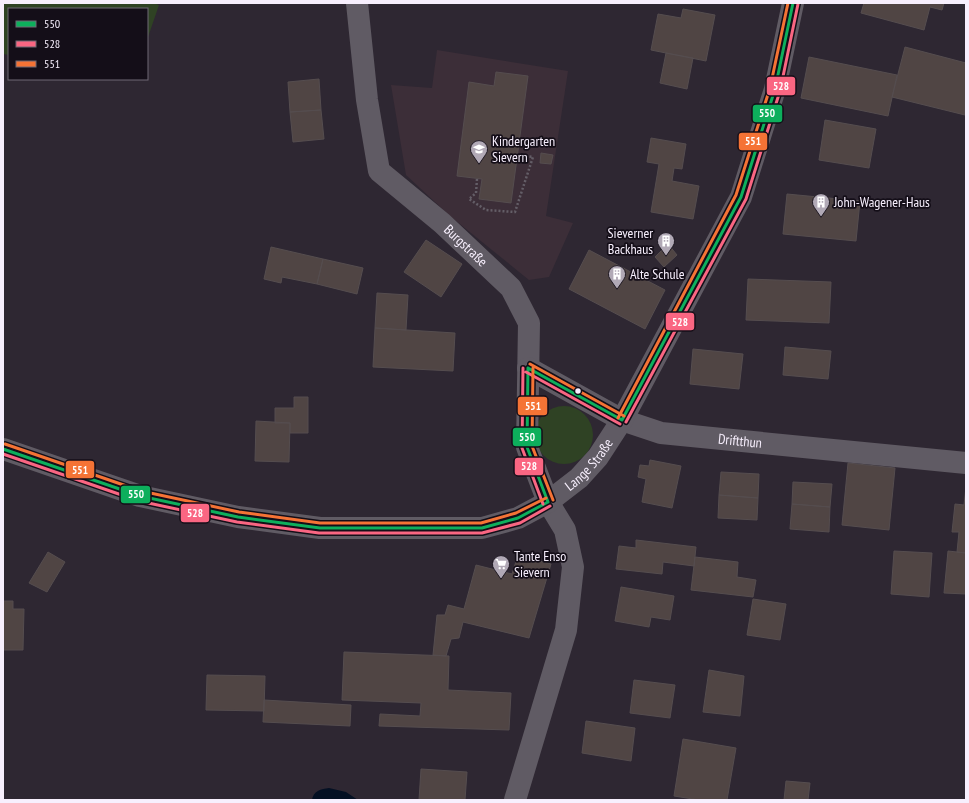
<svg xmlns="http://www.w3.org/2000/svg" width="969" height="803" viewBox="0 0 969 803" font-family="'PT Sans Narrow',sans-serif">
  <style>
    .education { fill: #3c2e38 }
    .green { fill: #2f4224 }
    .water { fill: #041023 }
    .building { fill: #504544; stroke: #554d4f }
    .lines { fill: none; stroke-linecap: round; stroke-linejoin: round }
    .path { stroke: #645e67; stroke-width: 2.5; stroke-dasharray: 2 2; stroke-linecap: butt }
    .minor { stroke: #605b64; stroke-width: 22 }
    .bus-1-casing { stroke: #140e18; stroke-width: 6 }
    .bus-2-casing { stroke: #140e18; stroke-width: 6 }
    .bus-3-casing { stroke: #140e18; stroke-width: 6 }
    .bus-1 { stroke: #0daf5c; stroke-width: 3 }
    .bus-2 { stroke: #fa6682; stroke-width: 3 }
    .bus-3 { stroke: #f57335; stroke-width: 3 }
    .bus-dot { fill: #f7effd; stroke: #140e18; stroke-width: 1.5 }
    .labels { text-anchor: middle; dominant-baseline: central; stroke-width: 3.5; stroke-linejoin: round; paint-order: stroke }
    .poi-label { font-size: 14px; fill: #f7effd; stroke: #140e18; text-anchor: start }
    .street-label { font-size: 14px; fill: #f7effd; stroke: #140e18 }
    .line-badge { stroke: #140e18; stroke-width: 1.5 }
    .badge-label { font-size: 11px; text-anchor: middle; font-weight: bold; fill: #fff }
  </style>
  <rect width="100%" height="100%" fill="#2e2732"/>
  <path class="education" d="M437,50l131,21 -22,145 27,7 -24,54 -20,3 -79,-64 -44,-41 -15,-90 41,3z"/>
  <path class="green" d="M3,3h150l6,2 -12,35v-31h-138v46l-6,-1z
    M535 435a29 29 0 1 1 58 0a29 29 0 1 1-58 0Z"/>
  <path class="water" d="M329,788l17,4 12,8h-46c1,-9 9,-11 17,-12z"/>
  <path class="building" d="M864,3h80l-2,7 -12,-3 -6,23 -63,-17z
    M683,9l32,6 -9,46 -55,-11 7,-36 23,4z
    M905,47l61,16 -1,52 -73,-18z
    M666,53l27,5 -6,31 -27,-6z
    M809,57l88,18 -9,41 -87,-18z
    M496,72l32,4 -17,127 -32,-4 3,-20 -25,-3 12,-94 25,4z
    M319,79l2,31 -31,2 -2,-30z
    M321,110l3,29 -31,3 -3,-30z
    M825,120l51,9 -7,39 -50,-8z
    M651,138l35,6 -4,25 -8,-1 -2,13 27,5 -6,33 -42,-7 8,-48 -12,-2z
    M541,153l12,2 -2,9 -11,-1z
    M787,194l73,7 -4,40 -73,-7z
    M426,240l36,24 -21,33 -37,-25z
    M668,244l9,11 -13,12 -9,-10z
    M271,247l52,12 -6,25 -35,-7 -1,6 -17,-4z
    M589,250l76,40 -20,39 -76,-40z
    M323,259l40,9 -6,26 -40,-10z
    M748,279l83,3 -2,41 -83,-3z
    M377,293l31,2 -2,35 -31,-2z
    M375,328l80,5 -2,38 -80,-4z
    M785,347l46,4 -3,28 -45,-4z
    M693,349l50,5 -4,35 -49,-5z
    M294,397h14v36h-18v-10h-15v-15h19z
    M256,421l34,2 -1,39 -34,-1z
    M650,460l31,6 -9,42 -30,-6 4,-23 -8,-2 2,-12 9,1z
    M848,463l47,5 -6,62 -47,-5z
    M721,472l38,2 -1,24 -39,-3z
    M793,482l39,2 -2,23 -38,-3z
    M966,487v66l-9,-1 2,-20h-7l3,-28 9,1z
    M719,495l39,3 -1,22 -39,-2z
    M792,504l38,3 -1,25 -39,-3z
    M636,540l60,7 -2,19 -31,-4 -1,12 -46,-5 3,-23 17,2z
    M894,551l38,2 -3,44 -38,-3z
    M948,551l18,2v41l-22,-1z
    M48,552l17,10 -18,30 -18,-9z
    M518,555l33,9 -22,74 -66,-16 -4,16 -8,1 -5,17 -13,-1 4,-40h8l3,-10 16,4 12,-44 36,9z
    M695,557l43,5 -1,15 19,3 -3,17 -62,-7z
    M621,587l53,9 -4,24 -19,-3 -2,10 -34,-6z
    M753,599l33,5 -6,36 -33,-5z
    M3,601h10v8h11l-1,41h-20z
    M344,652l105,4 -1,34 63,3 -2,37 -130,-4 1,-12 40,2 1,-13 -79,-3z
    M709,670l35,6 -4,40 -37,-4z
    M207,675l58,1 -1,35 -58,-1z
    M634,680l41,5 -5,33 -40,-5z
    M264,700l87,5 -1,21 -87,-4z
    M586,721l49,7 -4,33 -49,-8z
    M683,739l53,9 -9,52h-28l-25,-4z
    M421,769l46,3 -2,28h-46z
    M786,781l24,2 -2,17h-24z"/>
  <g class="lines">
    <path class="path" d="M477,179l-1,14 -7,6 17,11 29,2 18,-55 -16,-2"/>
    <g class="minor">
      <path id="s1" d="M357,3l10,97 12,71 63,52 69,65 18,35 -2,124 21,55 17,28 8,37 -7,63 -51,170"/>
      <path id="s2" d="M528,368l94,52 39,13 305,30"/>
      <path id="s3" d="M3,449l137,47 98,21 82,11h162l36,-10 30,-16 31,-24 19,-21 24,-37 119,-223 34,-108 18,-86"/>
    </g>
    <g class="bus-1-casing">
      <path id="bus-1" d="M528,368l-1,79 21,55
        M528,368l94,52
        M622,420l119,-223 34,-108 18,-86
        M3,449l137,47 98,21 82,11h162l36,-10 30,-16"/>
    </g>
    <g class="bus-2-casing">
      <path id="bus-2" d="M523,368l-1,80 21,56
        M526,372l94,52
        M626,422l120,-223 34,-108 18,-87
        M3,454l136,47 98,21 82,11h163l38,-10 30,-17"/>
    </g>
    <g class="bus-3-casing">
      <path id="bus-3" d="M530,364l94,52
        M533,368l-1,78 21,54
        M618,418l118,-223 34,-107 18,-85
        M5,444l136,47 98,21 81,11h161l35,-10 30,-15"/>
    </g>
    <use href="#bus-1" class="bus-1"/>
    <use href="#bus-2" class="bus-2"/>
    <use href="#bus-3" class="bus-3"/>
  </g>
  <defs>
    <g id="school-pin" transform="scale(0.9)"><path d="M0 17L-7.5 6A9.5 9.5 0 1 1 7.5 6Z" fill="#b1a9b6" stroke="#140e18"/><path d="M0-5L7-2L0 1L-7-2ZM-4 1L0 2.5L4 1V4Q0 6-4 4Z" fill="#fff"/></g>
    <g id="building-pin" transform="scale(0.9)"><path d="M0 17L-7.5 6A9.5 9.5 0 1 1 7.5 6Z" fill="#b1a9b6" stroke="#140e18"/><path d="M-4-6H4V6H1V3H-1V6H-4ZM-2.5-4.3h1.7v1.8h-1.7ZM.8-4.3h1.7v1.8H.8ZM-2.5-1h1.7V.8h-1.7ZM.8-1h1.7V.8H.8Z" fill="#fff"/></g>
    <g id="supermarket-pin" transform="scale(0.9)"><path d="M0 17L-7.5 6A9.5 9.5 0 1 1 7.5 6Z" fill="#b1a9b6" stroke="#140e18"/><path d="M-6-5.5h2.5l.6 2H6L4.5 2H-2.5L-4.4-4H-6ZM-1.5 3.2a1.3 1.3 0 1 0 .1 0ZM3 3.2a1.3 1.3 0 1 0 .1 0Z" fill="#fff"/></g>
  </defs>
  <g fill-rule="evenodd">
    <use href="#school-pin" x="479" y="149"/>
    <use href="#building-pin" x="821" y="202"/>
    <use href="#building-pin" x="666" y="241"/>
    <use href="#building-pin" x="617" y="274"/>
    <use href="#supermarket-pin" x="501" y="564"/>
  </g>
  <circle class="bus-dot" cx="578" cy="391" r="3.5"/>
  <g class="labels">
    <g class="poi-label">
      <text x="492" y="141">Kindergarten<tspan x="492" dy="16">Sievern</tspan></text>
      <text x="834" y="202">John-Wagener-Haus</text>
      <text x="653" y="233" text-anchor="end">Sieverner<tspan x="653" dy="16">Backhaus</tspan></text>
      <text x="630" y="274">Alte Schule</text>
      <text x="514" y="556">Tante Enso<tspan x="514" dy="16">Sievern</tspan></text>
    </g>
    <g class="street-label">
      <text stroke="none"><textPath href="#s1" startOffset="284">Burgstraße</textPath></text>
      <text stroke="none"><textPath href="#s2" startOffset="228">Driftthun</textPath></text>
      <text stroke="none"><textPath href="#s3" startOffset="617">Lange Straße</textPath></text>
    </g>
  </g>
  <g class="line-badge">
    <rect x="766" y="76" width="30" height="20" rx="4" fill="#fa6682"/>
    <rect x="752" y="104" width="31" height="19" rx="4" fill="#0daf5c"/>
    <rect x="738" y="132" width="30" height="19" rx="4" fill="#f57335"/>
    <rect x="665" y="312" width="30" height="19" rx="4" fill="#fa6682"/>
    <rect x="517" y="396" width="31" height="20" rx="4" fill="#f57335"/>
    <rect x="512" y="427" width="30" height="20" rx="4" fill="#0daf5c"/>
    <rect x="514" y="457" width="30" height="19" rx="4" fill="#fa6682"/>
    <rect x="65" y="460" width="30" height="19" rx="4" fill="#f57335"/>
    <rect x="120" y="485" width="31" height="19" rx="4" fill="#0daf5c"/>
    <rect x="180" y="503" width="30" height="20" rx="4" fill="#fa6682"/>
  </g>
  <g class="badge-label">
    <text x="781" y="90">528</text>
    <text x="767" y="117">550</text>
    <text x="753" y="145">551</text>
    <text x="680" y="326">528</text>
    <text x="533" y="410">551</text>
    <text x="527" y="441">550</text>
    <text x="529" y="470">528</text>
    <text x="80" y="474">551</text>
    <text x="136" y="498">550</text>
    <text x="195" y="517">528</text>
  </g>
  <rect width="969" height="803" fill="none" stroke="#f7effd" stroke-width="8"/>
  <rect x="8" y="8" width="140" height="72" fill="#140e18" stroke="#6f6874"/>
  <rect x="16" y="21" width="20" height="6" fill="#0daf5c" stroke="#6f6874"/>
  <text x="44" y="28" font-size="12" fill="#f7effd">550</text>
  <rect x="16" y="41" width="20" height="6" fill="#fa6682" stroke="#6f6874"/>
  <text x="44" y="48" font-size="12" fill="#f7effd">528</text>
  <rect x="16" y="61" width="20" height="6" fill="#f57335" stroke="#6f6874"/>
  <text x="44" y="68" font-size="12" fill="#f7effd">551</text>
</svg>
